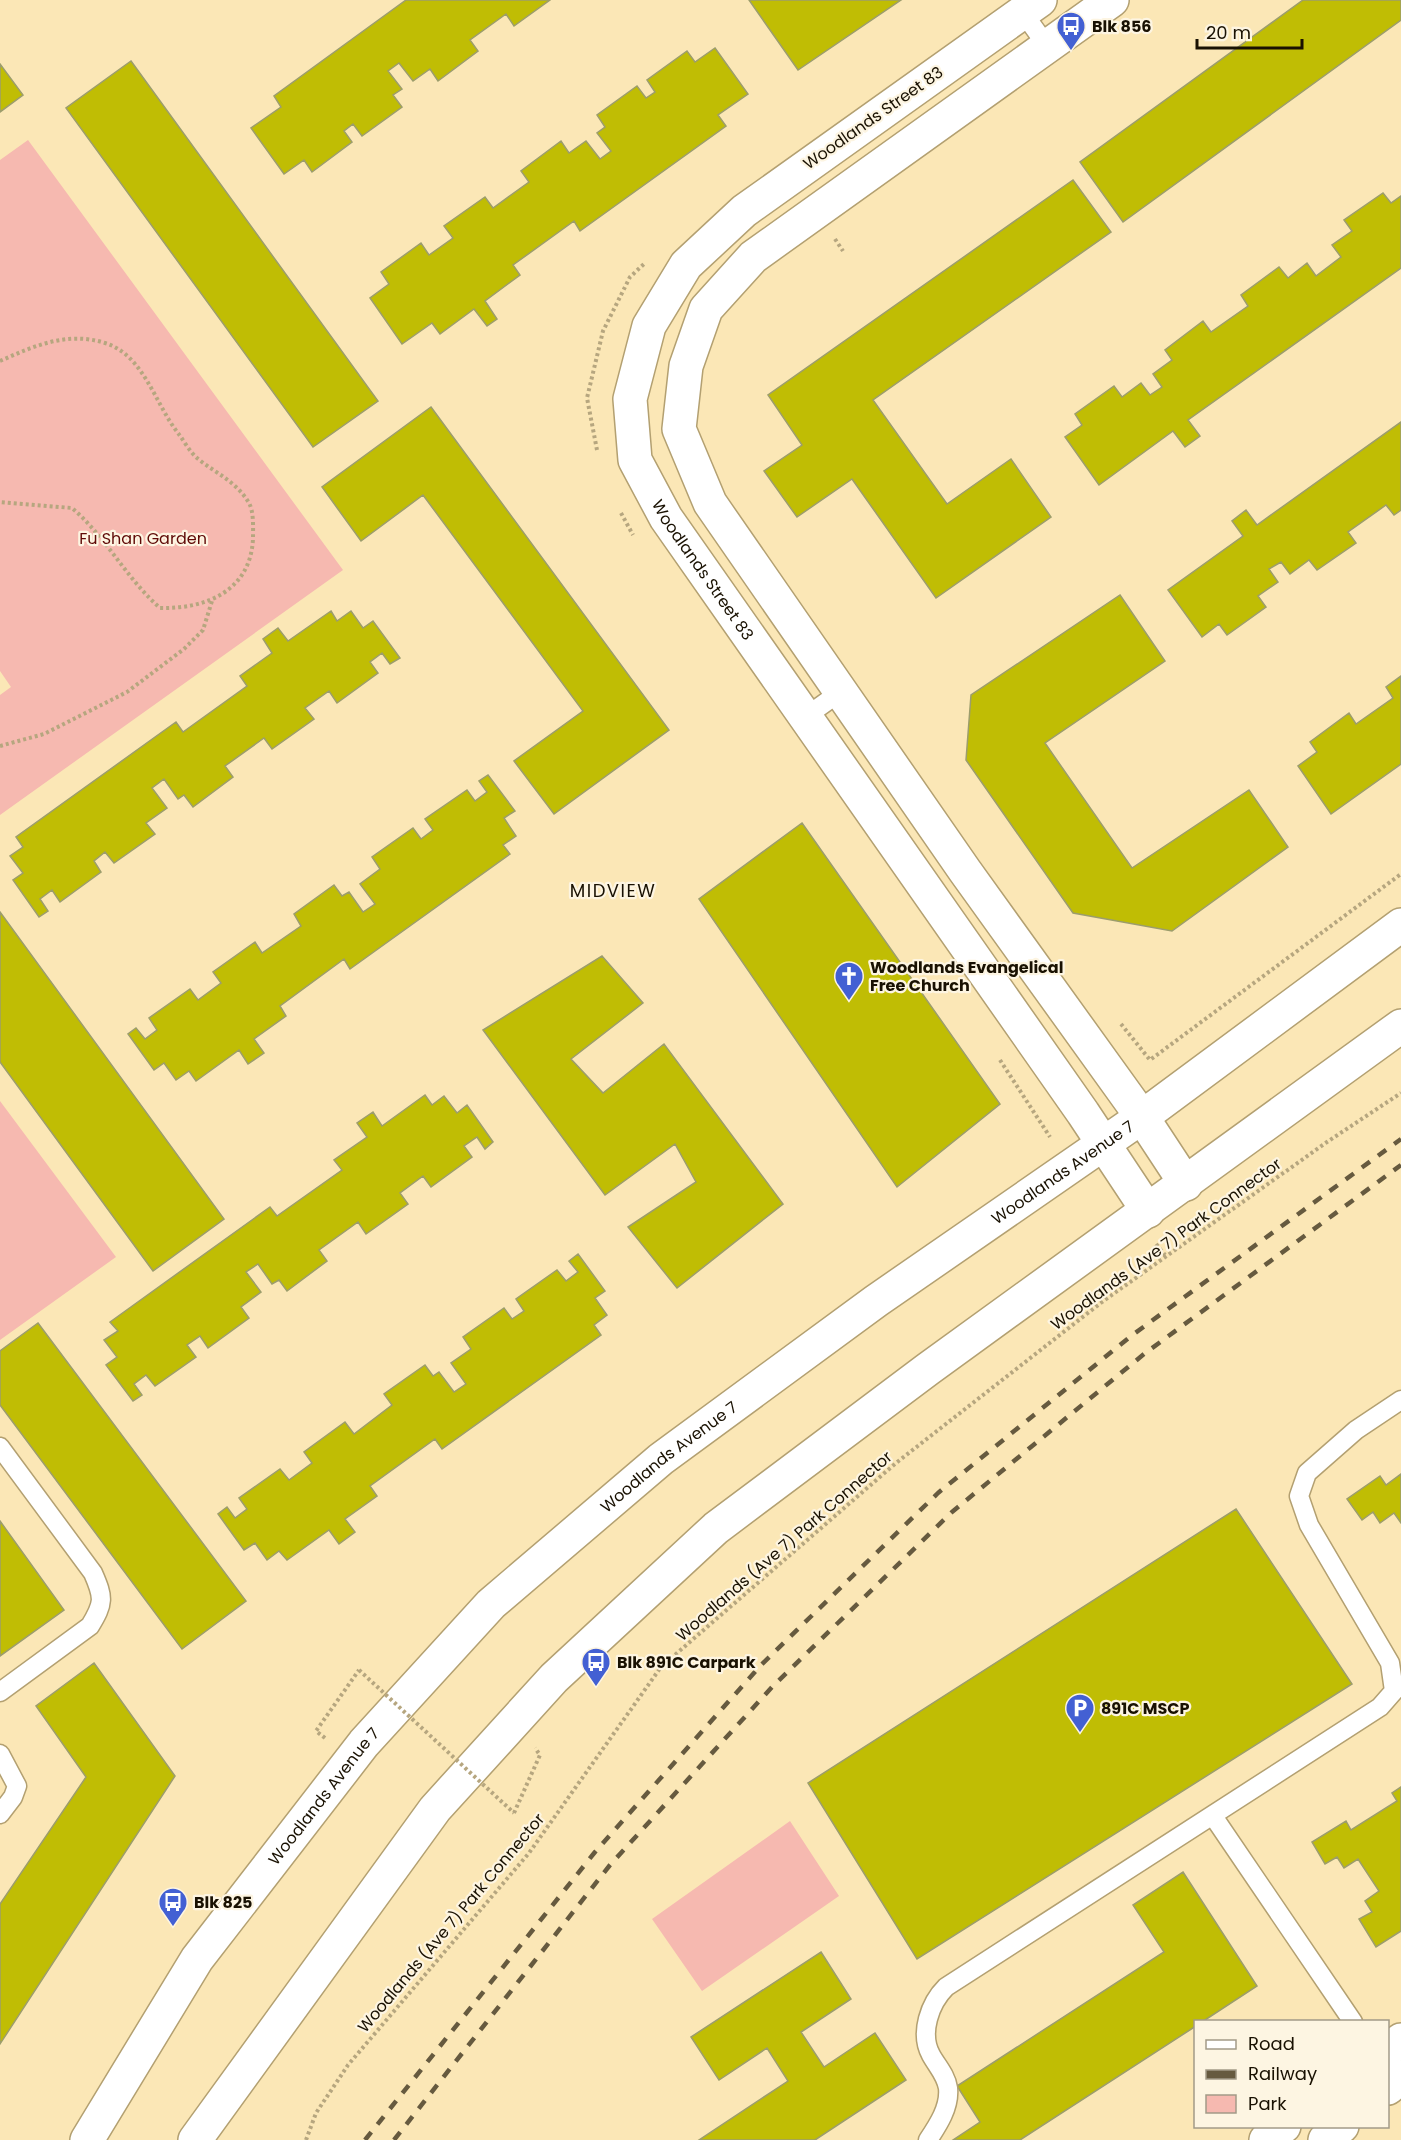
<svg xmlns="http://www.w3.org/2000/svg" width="1401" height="2140" viewBox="0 0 1401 2140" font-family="Poppins,sans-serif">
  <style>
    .green { fill: #f6b9b0 }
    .building { fill: #c0bd04; stroke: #9c9d6c; stroke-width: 1.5 }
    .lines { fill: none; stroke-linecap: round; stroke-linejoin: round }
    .lane-casing { stroke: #b3a071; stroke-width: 21 }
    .street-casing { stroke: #b3a071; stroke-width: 36 }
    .primary-casing { stroke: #b3a071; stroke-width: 36 }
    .path { stroke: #b6a67f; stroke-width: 4; stroke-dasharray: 3 3; stroke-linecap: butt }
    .lane { stroke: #fff; stroke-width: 18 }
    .street { stroke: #fff; stroke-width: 33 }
    .primary { stroke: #fff; stroke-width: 33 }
    .rail { stroke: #665a3f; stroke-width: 4.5; stroke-dasharray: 10 10; stroke-linecap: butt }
    .path-bridge { stroke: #b6a67f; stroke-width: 4; stroke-dasharray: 3 3; stroke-linecap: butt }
    .labels { text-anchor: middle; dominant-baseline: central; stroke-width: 4.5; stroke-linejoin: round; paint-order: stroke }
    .poi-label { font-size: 16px; font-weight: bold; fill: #191102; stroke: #fdf5e2; text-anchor: start }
    .street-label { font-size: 16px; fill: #191102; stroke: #fdf5e2 }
    .park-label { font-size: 16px; fill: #5f0906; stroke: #fdf5e2 }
    .neighbourhood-label { font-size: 18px; letter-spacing: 1.5px; fill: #191102; stroke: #fdf5e2 }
  </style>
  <rect width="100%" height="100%" fill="#fbe7b6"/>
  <path class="green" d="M28,140l315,430 -343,245v-120l11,-8 -11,-16v-511z
    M0,1101l116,156 -116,83z
    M790,1821l49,75 -137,95 -50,-72z"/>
  <path class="building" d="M406,0h144l-36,26 -8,-12 -36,26 8,11 -40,30 -8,-12 -17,12 -14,-18 -11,8 14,18 -9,6 9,12 -40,29 -9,-12 -9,7 8,11 -40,30 -8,-12 -20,14 -33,-46 30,-21 -7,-11z
    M749,0h152l-103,70z
    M1303,0h98v20l-278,202 -43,-60z
    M715,48l33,46 -30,21 8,11 -146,105 -6,-10 -61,44 7,10 -35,26 12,18 -10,7 -13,-17 -34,25 -8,-11 -30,21 -32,-46 19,-14 -8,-12 40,-29 8,12 24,-17 -9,-12 41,-29 8,11 36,-26 -8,-11 40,-30 8,12 17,-12 14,18 11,-8 -14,-18 8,-6 -8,-12 40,-29 9,12 9,-6 -8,-12 40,-29 8,11z
    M131,61l247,340 -65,46 -247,-339z
    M0,64l23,31 -23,17z
    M1073,180l38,52 -238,168 74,104 64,-45 40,58 -115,81 -84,-119 -55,38 -33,-46 38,-26 -34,-50z
    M1383,193l8,10 10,-7v72l-213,152 12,16 -15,11 -12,-16 -74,54 -34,-48 17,-12 -7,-11 39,-28 8,11 19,-14 9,12 12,-8 -9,-13 19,-14 -7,-10 38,-29 8,11 37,-26 -7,-11 38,-28 9,11 19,-15 9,13 25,-19 -9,-12 20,-14 -8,-11z
    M431,407l238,323 -115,84 -40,-53 69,-50 -160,-216 -62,46 -39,-54z
    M1401,422v88l-7,5 -8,-10 -38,27 8,11 -39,27 -8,-10 -19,14 -9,-12 -12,7 9,13 -20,14 8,11 -39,28 -8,-11 -17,13 -34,-47 75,-54 -11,-15 14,-11 11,15z
    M1120,595l45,66 -120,82 87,125 117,-78 39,57 -116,84 -99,-18 -107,-153 5,-65z
    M331,611l6,10 14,-10 12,17 10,-7 27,37 -10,6 -8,-11 -12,9 8,11 -41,30 -8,-12 -24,17 9,11 -42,30 -8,-11 -39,28 8,11 -40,30 -9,-12 -6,4 -14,-20 -12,9 15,20 -21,15 9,11 -41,29 -9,-11 -11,9 7,11 -41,30 -8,-12 -12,9 8,12 -9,6 -26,-37 10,-7 -13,-17 13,-9 -7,-10 160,-115 7,10 64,-46 -7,-10 32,-23 -9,-14 15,-11 10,13z
    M1401,676v88l-70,50 -33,-48 19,-14 -7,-10 39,-29 7,11 37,-26 -7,-11z
    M488,775l27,36 -11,7 12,18 -13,9 7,9 -160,115 -6,-10 -64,47 6,10 -32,23 10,14 -16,11 -9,-14 -43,31 -7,-10 -13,9 -12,-17 -10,7 -26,-36 8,-6 9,11 12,-9 -8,-12 41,-29 8,11 23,-17 -8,-11 42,-30 7,11 39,-27 -7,-12 40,-29 8,11 7,-4 14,20 12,-8 -15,-20 20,-15 -8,-12 41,-29 8,11 12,-9 -8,-11 42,-29 8,11 12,-9 -8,-11z
    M802,823l198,281 -103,83 -198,-288z
    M0,912l224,307 -71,52 -153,-209z
    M602,956l41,47 -72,56 32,34 61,-49 119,160 -106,84 -49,-61 68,-45 -21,-38 -70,51 -122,-165z
    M425,1095l7,10 12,-9 13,17 10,-8 26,37 -8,7 -8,-12 -13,9 8,11 -41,30 -8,-11 -23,17 8,11 -42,30 -8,-12 -39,28 8,11 -40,30 -8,-11 -7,4 -14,-20 -12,8 15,20 -20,15 8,11 -41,30 -8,-12 -13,9 9,12 -41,29 -9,-11 -12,9 8,11 -9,6 -27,-36 11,-8 -13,-17 14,-9 -8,-9 160,-115 7,9 65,-46 -8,-10 33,-23 -10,-14 16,-11 9,14z
    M578,1254l27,37 -10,7 12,17 -13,10 7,10 -159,114 -7,-10 -65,47 7,10 -32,23 10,13 -16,12 -10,-14 -42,30 -8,-9 -12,9 -12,-17 -11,7 -26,-36 9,-7 8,11 12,-9 -8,-11 41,-29 9,11 23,-17 -8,-11 41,-30 9,12 38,-29 -8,-11 41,-29 8,11 6,-4 15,20 12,-8 -15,-21 20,-14 -8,-12 41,-29 8,11 12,-8 -8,-12 41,-29 9,11 12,-9 -9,-11z
    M38,1323l208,278 -64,48 -182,-244v-54z
    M1401,1474v49l-7,-10 -14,10 -7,-11 -11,8 -15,-21 33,-23 6,9z
    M1236,1509l116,175 -435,275 -109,-176z
    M0,1521l64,89 -64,46z
    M94,1663l81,113 -175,268v-140l86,-127 -50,-71z
    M1401,1787v144l-25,16 -17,-28 13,-7 -7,-11 14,-10 -21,-32 -14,9 -7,-11 -12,7 -13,-22 34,-21 5,9 46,-29 -5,-8z
    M1183,1872l74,114 -55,36h-6v4l-176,114h-67l27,-18 -23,-36 207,-134 -31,-47z
    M821,1952l30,47 -50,33 23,35 51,-34 31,47 -91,60h-116l89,-59 -21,-33 -48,32 -28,-43z"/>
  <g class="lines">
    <g class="lane-casing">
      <path id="lane" d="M1019,7l28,39
        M804,718l36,-26
        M0,1447l93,126c11,25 11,30 -3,53l-90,66
        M0,1754l17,32 -4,11 -13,17
        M1213,1816l140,206
        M928,2140c10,-15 22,-33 20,-52 -2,-13 -11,-22 -17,-33 -12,-22 -1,-52 15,-68l434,-280 14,-16 -4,-28 -81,-138 -10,-29 8,-23 49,-43 45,-30"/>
    </g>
    <g class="street-casing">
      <g id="street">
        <path id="s1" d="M1040,0l-296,211 -58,54 -37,61 -19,73 5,61 31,58 417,595 65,98"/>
        <path d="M1112,0l-359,257 -47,52 -20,57 -7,63 31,74 255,368 177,246 44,67"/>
        <path d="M1388,2050l13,-10"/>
        <path d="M1388,2088l13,-11"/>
        <path d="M1266,2140l18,-14"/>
        <path d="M1325,2140l17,-14"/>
      </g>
    </g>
    <g class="primary-casing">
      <g id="primary">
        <path id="s2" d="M87,2140l110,-181 167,-216 127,-139 170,-145 215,-158 266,-184 259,-192"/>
        <path d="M195,2140l240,-331 119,-131 162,-150 212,-159 473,-343"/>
      </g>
    </g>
    <path class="path" d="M835,239l8,12
      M0,361c34,-15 67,-30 105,-18 39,12 50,61 73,90 6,8 12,19 19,25 18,15 39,23 52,45 5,9 4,25 4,35 -2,53 -47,71 -93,70 -34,-30 -54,-71 -88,-100l-72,-6
      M597,450l-10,-52 16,-67 27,-54 15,-14
      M621,513l12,22
      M0,746l44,-12 83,-42 57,-43 19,-19 9,-29
      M1121,1024l29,36 251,-186
      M1000,1060l50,77
      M1156,1244l9,11
      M325,1738l-9,-7 43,-61
      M514,1813l26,-58 -5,-7
      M306,2140l10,-27 32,-48 181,-212 132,-186 235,-204 206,-161 225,-160 74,-49"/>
    <use href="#lane" class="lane"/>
    <use href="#street" class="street"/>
    <use href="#primary" class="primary"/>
    <path class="rail" d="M365,2140l230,-288 166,-187 177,-172 193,-157 270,-197
      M394,2140l216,-275 163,-179 179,-174 192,-158 257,-189"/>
    <path class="path-bridge" d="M359,1670l155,143"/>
  </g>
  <defs>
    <g id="bus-pin" transform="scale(1.5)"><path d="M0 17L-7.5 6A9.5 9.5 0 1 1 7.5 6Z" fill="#4360d3" stroke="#fdf5e2"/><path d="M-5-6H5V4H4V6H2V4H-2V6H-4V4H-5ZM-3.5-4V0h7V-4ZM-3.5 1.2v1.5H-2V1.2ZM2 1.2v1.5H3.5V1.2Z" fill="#fff"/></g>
    <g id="church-pin" transform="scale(1.5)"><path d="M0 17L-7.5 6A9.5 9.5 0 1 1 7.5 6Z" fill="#4360d3" stroke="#fdf5e2"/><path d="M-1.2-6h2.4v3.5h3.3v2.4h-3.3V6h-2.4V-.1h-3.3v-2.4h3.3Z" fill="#fff"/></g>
    <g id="parking-pin" transform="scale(1.5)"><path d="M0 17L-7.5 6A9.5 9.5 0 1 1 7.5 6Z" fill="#4360d3" stroke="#fdf5e2"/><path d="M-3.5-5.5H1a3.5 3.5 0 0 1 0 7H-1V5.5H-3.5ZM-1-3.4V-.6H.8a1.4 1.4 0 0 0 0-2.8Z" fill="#fff"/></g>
  </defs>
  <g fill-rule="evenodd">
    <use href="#bus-pin" x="1071" y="26"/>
    <use href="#church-pin" x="849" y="976"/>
    <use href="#bus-pin" x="596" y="1662"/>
    <use href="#parking-pin" x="1080" y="1708"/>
    <use href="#bus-pin" x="173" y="1902"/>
  </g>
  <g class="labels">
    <g class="poi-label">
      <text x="1092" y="26">Blk 856</text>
      <text x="870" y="967">Woodlands Evangelical<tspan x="870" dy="18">Free Church</tspan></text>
      <text x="617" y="1662">Blk 891C Carpark</text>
      <text x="1101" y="1708">891C MSCP</text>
      <text x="194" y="1902">Blk 825</text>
    </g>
    <g class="street-label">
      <text transform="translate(873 118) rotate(-35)">Woodlands Street 83</text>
      <text stroke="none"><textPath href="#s1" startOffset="780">Woodlands Street 83</textPath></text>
      <text stroke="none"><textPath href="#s2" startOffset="1390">Woodlands Avenue 7</textPath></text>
      <text transform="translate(1166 1244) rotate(-36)">Woodlands (Ave 7) Park Connector</text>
      <text stroke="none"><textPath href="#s2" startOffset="904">Woodlands Avenue 7</textPath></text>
      <text transform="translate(784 1546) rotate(-41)">Woodlands (Ave 7) Park Connector</text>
      <text stroke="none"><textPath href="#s2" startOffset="418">Woodlands Avenue 7</textPath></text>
      <text transform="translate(451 1923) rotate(-50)">Woodlands (Ave 7) Park Connector</text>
    </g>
    <g class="park-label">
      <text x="143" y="538">Fu Shan Garden</text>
    </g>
    <g class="neighbourhood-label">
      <text x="613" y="890">MIDVIEW</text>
    </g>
  </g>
  <rect x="1194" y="2020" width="195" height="108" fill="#fdf5e2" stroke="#a29a88" stroke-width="1.5"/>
  <rect x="1206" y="2040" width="30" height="9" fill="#ffffff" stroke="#a29a88" stroke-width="1.5"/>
  <text x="1248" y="2050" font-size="18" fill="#191102">Road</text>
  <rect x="1206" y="2070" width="30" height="9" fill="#665a3f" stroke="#a29a88" stroke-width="1.5"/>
  <text x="1248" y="2080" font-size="18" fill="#191102">Railway</text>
  <rect x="1206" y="2095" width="30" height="18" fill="#f6b9b0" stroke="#a29a88" stroke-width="1.5"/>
  <text x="1248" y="2110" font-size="18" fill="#191102">Park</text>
  <path d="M1197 39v9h105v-9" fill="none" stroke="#191102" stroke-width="3"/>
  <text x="1206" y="39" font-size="18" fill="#191102" stroke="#fdf5e2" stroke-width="4.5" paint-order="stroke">20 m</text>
</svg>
